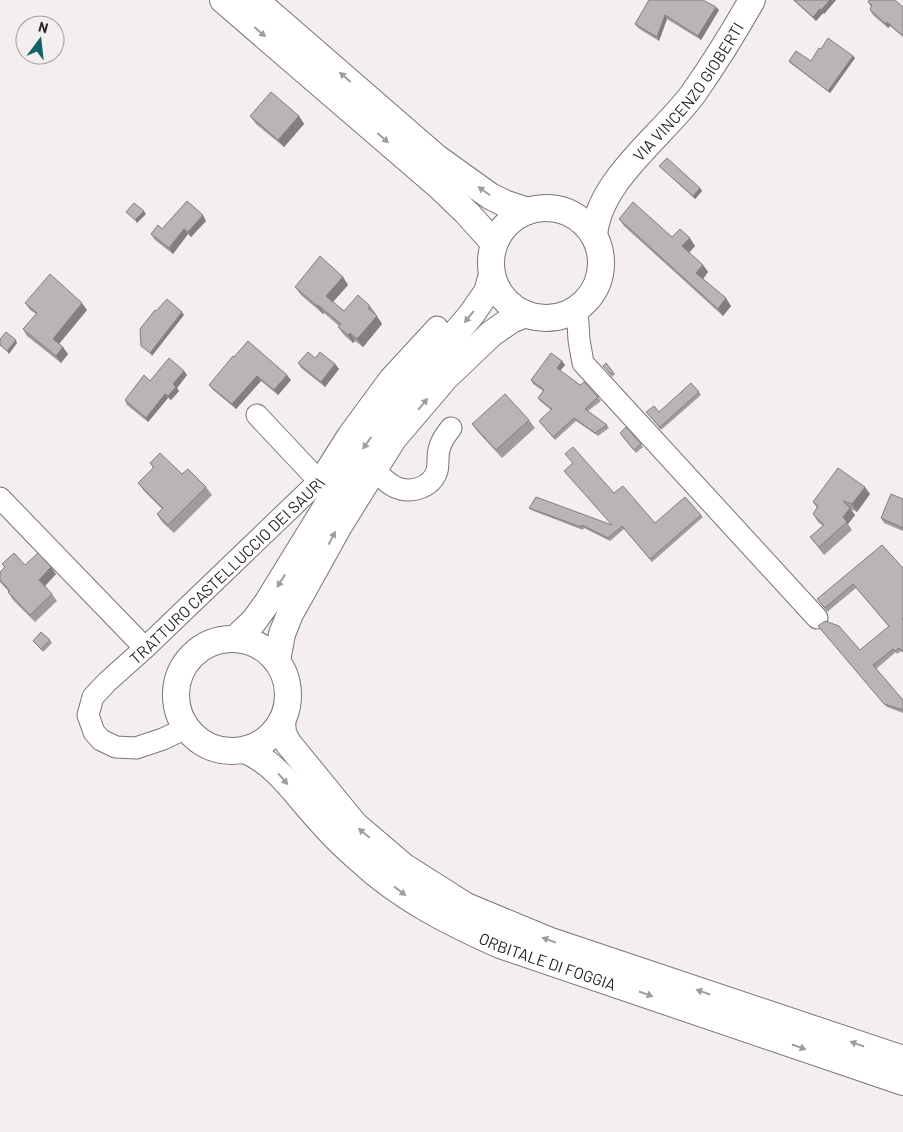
<svg xmlns="http://www.w3.org/2000/svg" width="903" height="1132" viewBox="0 0 903 1132" font-family="Barlow,sans-serif">
  <style>
    .lines { fill: none; stroke-linecap: round; stroke-linejoin: round }
    .minor-casing { stroke: #797574; stroke-width: 23 }
    .major-casing { stroke: #797574; stroke-width: 28 }
    .minor { stroke: #fff; stroke-width: 21 }
    .major { stroke: #fff; stroke-width: 26 }
    .wall { fill: #a09c9b }
    .shaded-wall { fill: #827f7e }
    .building { fill: #bab5b4; stroke: #827f7e }
    .oneway { fill: #9e9d9d }
    .labels { text-anchor: middle; dominant-baseline: central; stroke-width: 4.5; stroke-linejoin: round; paint-order: stroke }
    .street-label { font-size: 16px; fill: #282626; stroke: #f4efee }
  </style>
  <rect width="100%" height="100%" fill="#f4efee"/>
  <g class="lines">
    <g class="minor-casing">
      <g id="minor">
        <path d="M577,308l2,32 4,23 234,255"/>
        <path d="M257,415l62,66"/>
        <path d="M374,470c6,6 13,13 21,17 16,7 36,1 42,-16 1,-4 1,-8 1,-12 0,-13 5,-21 13,-31"/>
        <path d="M0,498l145,150"/>
        <path id="s1" d="M186,728l-23,11 -27,9 -20,-1 -15,-7 -7,-8 -6,-17 5,-18 14,-15 38,-34 174,-167 29,-46 42,-57 47,-51"/>
      </g>
    </g>
    <g class="major-casing">
      <g id="major">
        <path d="M223,0l217,187 27,26 27,30"/>
        <path d="M255,0l182,158 53,38 14,7 24,8"/>
        <circle cx="546" cy="263" r="55"/>
        <path id="s2" d="M594,236c4,-55 67,-99 99,-142 21,-30 41,-62 59,-94"/>
        <path d="M235,639l19,-18 13,-18 85,-138 38,-55 81,-95 16,-23 5,-17"/>
        <circle cx="232" cy="695" r="56"/>
        <path d="M277,661l5,-27 8,-20 50,-90 53,-85 52,-61 46,-44 20,-14 15,-6"/>
        <path d="M282,721l1,12 5,10 67,82 48,41 63,40 82,34 355,119"/>
        <path id="s3" d="M245,750c31,13 50,43 72,67 13,15 28,30 43,43 41,38 90,63 140,85l403,137"/>
      </g>
    </g>
    <use href="#minor" class="minor"/>
    <use href="#major" class="major"/>
  </g>
  <path class="wall" d="M649,0l70,10 -18,30 -34,-21 -8,22 -21,-13 -3,-4z
    M793,0h43l-12,14 -1,-1 -7,8z
    M868,2l35,5v30l-13,-11 -2,2 -15,-13 -3,-5 1,-3z
    M821,49l32,7 2,2 -25,35 -40,-30 -1,-2h22z
    M250,116h49l5,8 -20,23 -28,-23z
    M659,166l41,22 2,3 -7,8 -34,-31z
    M619,219l76,27 -6,6 14,13 5,7 -5,7 28,27 -8,10 -99,-90z
    M206,221l-15,16 -3,-3 -15,20 -18,-14 -4,-6 11,-5z
    M343,277l5,8 -15,17 11,9 26,-5 6,8h-1l7,10 -19,23 -8,-6 -2,2 -9,-8 -6,-8 1,-1 -15,-13 -1,1 -22,-19 -6,-8z
    M25,303l62,7 -28,34 9,10 -7,9 -34,-27 -4,-7 13,-15 -6,-4z
    M234,357l57,23 -13,15 -17,-14 -25,28 -23,-19 -4,-5z
    M315,358l20,6 4,5 -14,18 -24,-19 -3,-5z
    M562,361l3,4 -5,6 20,14 18,12 3,4 -13,10 19,14 2,3 -11,8 -22,-15 -21,19 -16,-19 12,-11 -11,-9 -2,-3 5,-7 -10,-7 -2,-4z
    M603,366l10,6 2,2 -3,3z
    M184,371l3,4 -10,13 2,3 -8,9 -3,-2 -20,24 -21,-17 -2,-5 25,-19z
    M699,392l2,3 -40,35 -15,-18h13z
    M529,420l6,8 -33,30 -24,-26 -6,-8z
    M621,435l20,9 2,3 -7,6z
    M150,463l32,11 24,13 6,8 -38,38 -12,-11 -5,-8 5,-5 -18,-18 -6,-8 15,-15z
    M614,493l41,30 46,-8 2,2 -51,45 -28,-33 -14,12 -26,-13 -1,2 -52,-20 -2,-2 82,17z
    M870,494l-13,18 -7,-3 5,6 -7,9 4,6 -28,25 -14,-18 13,-11 -5,-4 -5,-8 4,-6 -4,-6z
    M903,499v32l-19,-8 -3,-5z
    M882,545l21,23v85l-2,-2 -4,3 -1,-2 -20,17 27,31v13l-16,-6 -69,-81 42,24 29,-23 -33,-39 -29,24 -7,-10z
    M2,564l23,1 31,9 -11,12 7,8 5,7 -22,21 -22,-22 -5,-8h1l-9,-10v-10l5,-4z
    M50,640l2,3 -9,9 -10,-11z"/>
  <path class="shaded-wall" d="M830,0h6l-12,14 -3,-4z
    M716,7l3,3 -18,30 -3,-4z
    M820,9l3,4 -7,8 -3,-4z
    M665,15l2,4 -8,22 -2,-4z
    M887,22l3,4 -2,2 -2,-4z
    M853,56l2,2 -25,35 -2,-2z
    M299,116l5,8 -20,23 -6,-7z
    M700,188l2,3 -7,8 -2,-3z
    M144,211l2,3 -9,9 -2,-3z
    M203,215l3,6 -15,16 -3,-5z
    M184,229l4,5 -15,20 -4,-6z
    M690,238l5,8 -7,8 -6,-8z
    M703,265l5,7 -7,9 -5,-8z
    M343,277l5,8 -17,19 -5,-8z
    M726,298l5,8 -8,10 -5,-7z
    M82,303l5,7 -29,35 -5,-6z
    M318,305l6,8 -1,1 -6,-8z
    M182,312l2,3 -32,41 -2,-3z
    M377,316l5,8 -19,23 -6,-8z
    M350,333l5,8 -2,2 -5,-8z
    M16,340l1,3 -8,11 -2,-3z
    M63,347l5,7 -7,9 -5,-7z
    M562,361l3,4 -6,7 -2,-4z
    M335,364l4,5 -14,18 -4,-5z
    M184,371l3,4 -10,13 2,3 -8,9 -3,-4 5,-12z
    M287,375l4,5 -13,15 -4,-5z
    M257,376l4,5 -25,28 -4,-5z
    M165,394l3,4 -20,24 -2,-4z
    M865,487l5,7 -13,18 -5,-8z
    M850,508l5,7 -7,9 -5,-7z
    M51,567l5,7 -12,13 -5,-7z"/>
  <path class="building" d="M649,0h54l13,7 -18,29 -33,-21 -8,22 -22,-13z
    M794,0h36l-9,10 -1,-1 -7,8z
    M869,0h26l8,7v29l-16,-14 -1,2 -16,-14 2,-5 -4,-3z
    M828,38l25,18 -25,35 -39,-30 7,-10 15,10 8,-13 2,1z
    M271,92l28,24 -21,24 -28,-24z
    M667,158l33,30 -7,8 -34,-30z
    M187,201l16,14 -15,17 -4,-3 -15,19 -18,-14 7,-9 4,4z
    M633,202l39,35 8,-8 10,9 -8,8 21,19 -7,8 30,25 -8,11 -99,-90z
    M134,203l10,8 -9,9 -9,-8z
    M320,256l23,21 -17,19 18,15 14,-16 12,11 -2,2 9,8 -20,23 -7,-6 -2,2 -10,-8 3,-3 -23,-19 -1,1 -22,-19z
    M50,274l32,29 -29,36 10,8 -7,9 -33,-27 14,-16 -12,-10z
    M167,299l15,13 -32,41 -9,-7 -1,-17 15,-19 1,1z
    M6,332l10,8 -9,11 -7,-6v-6z
    M248,341l39,34 -13,15 -17,-14 -25,28 -23,-19 24,-29 1,1z
    M308,352l7,6 5,-6 15,12 -14,18 -23,-19z
    M551,353l11,8 -5,7 23,17 4,-3 14,15 -13,12 22,16 -12,8 -21,-15 -21,19 -14,-16 13,-12 -14,-11 6,-8 -13,-10z
    M169,358l15,13 -11,13 3,3 -8,9 -3,-2 -19,24 -21,-18 19,-25 6,6z
    M606,363l7,9 -2,2 -8,-8z
    M691,383l8,9 -39,35 -14,-15 8,-6 5,6z
    M505,394l24,26 -33,30 -24,-26z
    M626,427l15,17 -7,6 -14,-17z
    M573,447l41,46 9,-7 32,37 30,-26 16,18 -51,44 -28,-33 -14,12 -26,-13 -1,2 -52,-19 7,-11 76,28 -48,-54 9,-8 -8,-9z
    M160,453l22,21 6,-5 18,18 -38,38 -11,-11 6,-6 -25,-25 16,-16 -4,-4z
    M838,468l27,19 -13,17 -9,-3 7,7 -7,9 4,5 -28,25 -9,-10 14,-12 -11,-11 5,-8 -5,-4z
    M891,494l12,5v29l-22,-10z
    M882,545l21,23v50l-1,1 1,2v31l-4,-4 -4,3 -2,-2 -20,16 30,35v10l-19,-6 -66,-78 7,-5 14,5 21,24 29,-24 -36,-42 -28,24 -8,-9z
    M14,553l11,12 13,-12 13,14 -12,13 13,14 -22,21 -22,-23 2,-1 -10,-11v-8l5,-5 -3,-3z
    M41,632l9,8 -9,9 -8,-8z"/>
  <defs><path id="oneway-solid" d="M-6-.8H1V-3.2L6.5 0L1 3.2V.8H-6Z" transform="scale(1.25)"/></defs>
  <g class="oneway">
    <use href="#oneway-solid" transform="translate(260 32) rotate(41)"/>
    <use href="#oneway-solid" transform="translate(345 77) rotate(-139)"/>
    <use href="#oneway-solid" transform="translate(383 138) rotate(41)"/>
    <use href="#oneway-solid" transform="translate(484 191) rotate(-145)"/>
    <use href="#oneway-solid" transform="translate(469 317) rotate(129)"/>
    <use href="#oneway-solid" transform="translate(423 404) rotate(-50)"/>
    <use href="#oneway-solid" transform="translate(367 443) rotate(125)"/>
    <use href="#oneway-solid" transform="translate(332 538) rotate(-62)"/>
    <use href="#oneway-solid" transform="translate(281 581) rotate(122)"/>
    <use href="#oneway-solid" transform="translate(283 779) rotate(49)"/>
    <use href="#oneway-solid" transform="translate(364 833) rotate(-140)"/>
    <use href="#oneway-solid" transform="translate(400 891) rotate(37)"/>
    <use href="#oneway-solid" transform="translate(549 940) rotate(-160)"/>
    <use href="#oneway-solid" transform="translate(703 992) rotate(-161)"/>
    <use href="#oneway-solid" transform="translate(646 994) rotate(19)"/>
    <use href="#oneway-solid" transform="translate(857 1044) rotate(-161)"/>
    <use href="#oneway-solid" transform="translate(799 1047) rotate(19)"/>
  </g>
  <g class="labels">
    <g class="street-label">
      <text stroke="none"><textPath href="#s2" startOffset="175">VIA VINCENZO GIOBERTI</textPath></text>
      <text stroke="none"><textPath href="#s1" startOffset="322">TRATTURO CASTELLUCCIO DEI SAURI</textPath></text>
      <text stroke="none"><textPath href="#s3" startOffset="375">ORBITALE DI FOGGIA</textPath></text>
    </g>
  </g>
  <g transform="translate(40 40) rotate(15)"><circle r="24" fill="#f4efee" stroke="#a29f9e"/>
  <path d="M0-4L9 19L0 12L-9 19Z" fill="#116265"/>
  <text y="-8" font-size="14" font-weight="bold" text-anchor="middle" fill="#282626">N</text>
  </g>
</svg>
